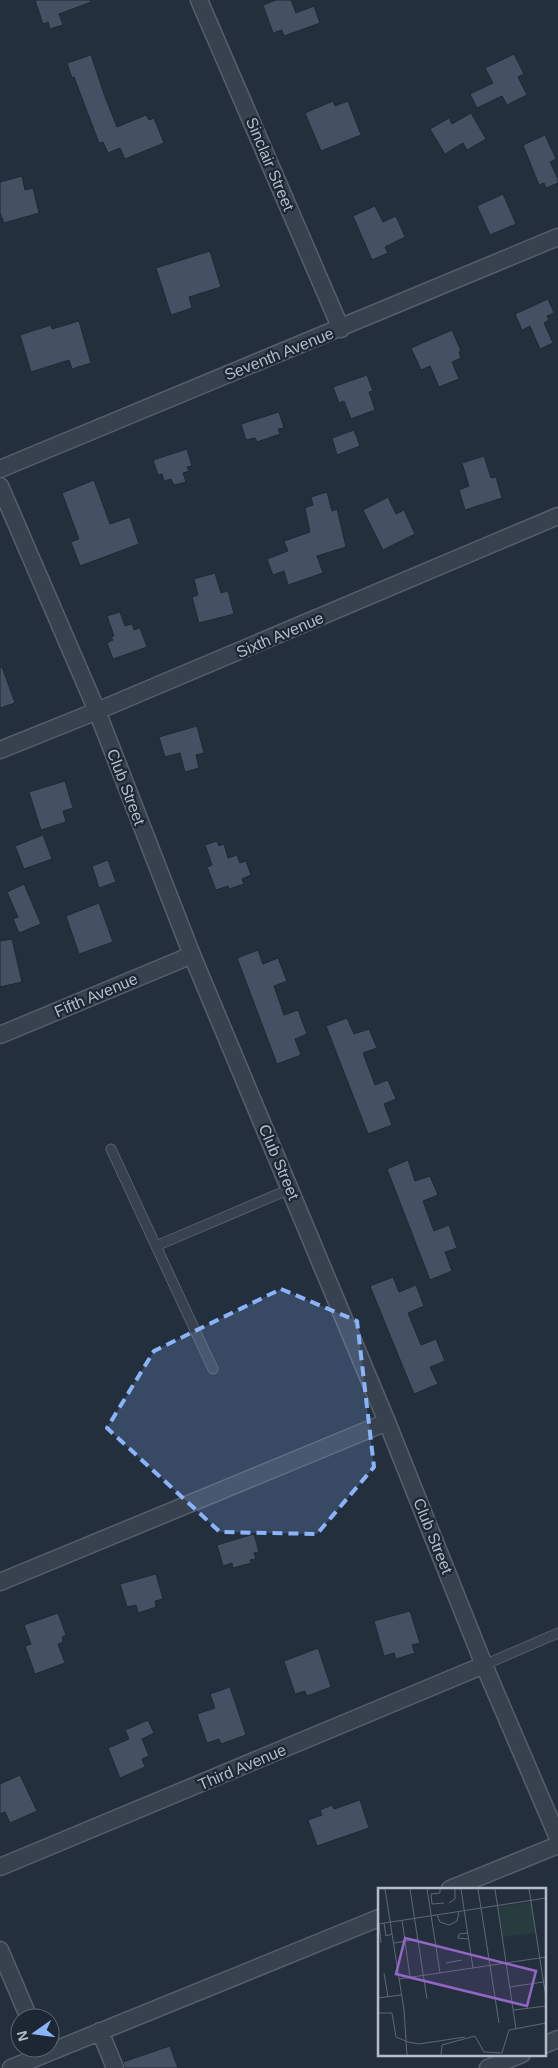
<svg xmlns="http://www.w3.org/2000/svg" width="558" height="2068" viewBox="0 0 558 2068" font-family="Helvetica,sans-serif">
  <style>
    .building { fill: #455162; stroke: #1f2835 }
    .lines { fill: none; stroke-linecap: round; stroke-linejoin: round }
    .service-casing { stroke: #565f6c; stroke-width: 11 }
    .minor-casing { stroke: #565f6c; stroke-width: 19 }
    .service { stroke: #38414e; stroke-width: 9 }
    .minor { stroke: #38414e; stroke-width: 16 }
    .marked { fill: #8ab4f8; fill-opacity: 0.2; stroke: #8ab4f8; stroke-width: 4; stroke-dasharray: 10 6; stroke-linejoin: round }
    .labels { text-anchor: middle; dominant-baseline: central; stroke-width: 4.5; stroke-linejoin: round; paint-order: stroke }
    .street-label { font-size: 16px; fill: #b4bcc9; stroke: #1d2633 }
    .inset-road { fill: none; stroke: #5e6776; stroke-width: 1 }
    .view { fill: #9266c3; fill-opacity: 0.15; stroke: #9266c3; stroke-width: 2.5 }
    .inset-edge { fill: none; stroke: #b4bcc9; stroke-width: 2.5 }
  </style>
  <rect width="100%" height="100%" fill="#242f3e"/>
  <path class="building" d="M35,0h56v2l-32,12 4,11 -13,4 -2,-7 -5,2z
    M276,0h15l5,13 18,-7 6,17 -36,13 -2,-6 -9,3 -10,-28z
    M514,54l10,20 -6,3 9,18 -20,10 -5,-9 -25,12 -7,-14 23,-11 -8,-15z
    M91,55l14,42 12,30 29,-12 3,5 5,-2 10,25 -39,16 -5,-11 -12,5 -5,-11 -4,1 -25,-66 -2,1 -5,-15z
    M333,101l2,5 13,-5 13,34 -40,16 -16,-38z
    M471,113l15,26 -19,11 -4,-7 -18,11 -15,-25 19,-11 3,6z
    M545,135l11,24 -6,3 8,17v4l-12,5 -2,-5 -5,2 -16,-40z
    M22,176l3,14 8,-2 6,25 -35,10 -4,-10v-31z
    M503,194l13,30 -26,11 -13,-29z
    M375,206l8,16 13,-6 9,21 -20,10 3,6 -16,7 -19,-44z
    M210,251l11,36 -32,10 3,11 -21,7 -15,-47z
    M548,299l6,14 -7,3 2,4 -5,3 9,20 -13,6 -10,-23 -8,4 -7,-16z
    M79,321l12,42 -19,6 -3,-9 -38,12 -11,-37 31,-10 1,4z
    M452,330l9,21 -2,1 2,6 -9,4 7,17 -20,8 -9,-21 -9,4 -10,-22z
    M367,375l6,16 -4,1 6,18 -24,9 -7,-18 -5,2 -6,-16z
    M279,412l5,16 -6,1 2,5 -23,8 -2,-4 -9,2 -5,-16z
    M354,430l6,16 -23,9 -5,-17z
    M187,449l5,17 -5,1 2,4 -6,2 3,9 -12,3 -3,-6 -7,2 -2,-7 -4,1 -5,-15z
    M484,456l7,22 5,-1 6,21 -37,12 -6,-20 10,-4 -7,-23z
    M94,480l16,44 20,-7 9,27 -59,22 -9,-24 8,-3 -17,-46z
    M327,492l5,19 5,-2 9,38 -29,9 6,17 -35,12 -4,-14 -11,4 -6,-16 21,-8 -4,-10 26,-9 -5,-24 8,-3 -2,-8z
    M388,497l8,17 8,-4 11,24 -32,16 -20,-40z
    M215,573l6,20 7,-2 6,23 -35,9 -7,-26 6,-2 -4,-16z
    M120,612l5,14 7,-2 2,6 6,-2 7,19 -34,12 -6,-16 6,-3 -2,-3 3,-1 -7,-20z
    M0,667h2l13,36 -15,5z
    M197,726l7,27 -8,2 3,13 -14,4 -5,-19 -15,4 -6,-20z
    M65,781l8,27 -10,3 3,11 -25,8 -12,-38z
    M43,835l9,24 -28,10 -9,-23z
    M217,841l2,5 5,-2 4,14 9,-3 3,8 6,-2 5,14 -9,4 2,5 -15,5 -1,-3 -12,4 -9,-23 5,-2 -7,-20z
    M108,860l8,22 -17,6 -7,-22z
    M24,884l17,40 -22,9 -6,-14 5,-2 -11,-25z
    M99,903l14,39 -34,12 -13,-38z
    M12,939l10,43 -22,5v-46z
    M258,950l5,14 15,-6 9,23 -13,5 10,29 14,-5 9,24 -12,5 6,16 -24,9 -40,-106z
    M347,1018l7,16 15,-5 8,19 -14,5 12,32 13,-5 8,19 -12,5 8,21 -24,9 -42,-108z
    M408,1160l7,21 15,-5 8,19 -15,6 11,30 15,-6 8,23 -12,4 7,19 -22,9 -43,-111z
    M393,1277l6,15 17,-7 8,21 -16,7 13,32 15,-6 9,22 -15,6 8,17 -24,10 -44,-108z
    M254,1534l5,18 -5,1 2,6 -6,1 1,3 -18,5 -1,-5 -9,3 -6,-21z
    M156,1574l7,25 -8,2 1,6 -18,6 -2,-8 -9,2 -7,-23z
    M410,1611l10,32 -8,2 3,8 -19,6 -2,-6 -10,3 -10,-35z
    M58,1613l8,22 -4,2 1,5 -5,2 7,19 -30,11 -10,-28 6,-2 -7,-19z
    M318,1648l13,39 -24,9 -2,-5 -10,3 -11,-33z
    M230,1687l16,48 -25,9 -2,-5 -12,4 -10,-29 18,-6 -5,-14z
    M148,1720l6,13 -12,6 7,17 -7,3 3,8 -25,11 -12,-30 21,-9 -4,-9z
    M20,1775l17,36 -27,12 -5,-11 -5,2v-30z
    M360,1800l9,28 -52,18 -9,-26 14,-5 -2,-5 12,-5 2,4z
    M170,2046l8,22h-53l-2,-6z"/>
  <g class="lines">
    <g class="service-casing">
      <path id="service" d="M111,1149l102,220
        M156,1246l134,-57
        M484,1665l74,-32"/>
    </g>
    <g class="minor-casing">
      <path id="minor" d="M199,0l142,329
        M0,469l558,-232
        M0,486l97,225 95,244 195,467 97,243 74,173
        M0,750l97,-39 461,-195
        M0,1035l192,-80
        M0,1582l387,-160
        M0,1867l484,-202
        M450,1889l108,-44
        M0,1950l29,68
        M100,2031l15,37
        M544,2045l14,-6
        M11,2068l368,-150
        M488,2068l34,-14"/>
    </g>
    <use href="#service" class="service"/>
    <use href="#minor" class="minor"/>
  </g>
  <path class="marked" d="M281,1289l76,32 17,146 -57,67 -97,-2 -113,-104 47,-77z"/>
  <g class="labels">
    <g class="street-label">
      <text transform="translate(270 164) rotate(67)">Sinclair Street</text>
      <text transform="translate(279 354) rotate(-22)">Seventh Avenue</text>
      <text transform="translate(280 635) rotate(-23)">Sixth Avenue</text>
      <text transform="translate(126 787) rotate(69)">Club Street</text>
      <text transform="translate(96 995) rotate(-23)">Fifth Avenue</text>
      <text transform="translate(279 1162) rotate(67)">Club Street</text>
      <text transform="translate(433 1536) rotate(68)">Club Street</text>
      <text transform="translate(242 1767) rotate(-23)">Third Avenue</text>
    </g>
  </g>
  <g transform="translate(378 1888)">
    <rect width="168" height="168" fill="#242f3e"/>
    <path d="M153,14l5,31 -33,4 -5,-30z" fill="#263c3f"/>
    <path class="inset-road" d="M7,1l19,121 3,45M32,1l17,110M49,1l13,84M62,1v4l-9,1 1,10 12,-1M83,1l12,79M100,1l21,134M117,1l21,140M151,1l17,109M71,15l6,-4v-10M59,27l3,7 9,3 8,-4 2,-9M24,32l8,57M6,35l2,13 6,-2M0,36l168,-26M1,36l2,19M90,45l-9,1 -1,4 10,1M16,55l24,-4M68,75l16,-3M6,85l4,24M21,91l147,-22M132,99l33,-5M0,110l23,-3M136,122l32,-4M0,125h14l4,24 12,5 11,2 46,-7M63,167l1,-10 33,-9 9,16 18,1 7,-23 37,-7"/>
    <path class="view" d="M27,50l131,33 -9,35 -131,-32z"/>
    <rect width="168" height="168" class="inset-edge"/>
  </g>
  <g transform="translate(35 2033) rotate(256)"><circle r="24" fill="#1d2633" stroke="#59626f"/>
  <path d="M0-4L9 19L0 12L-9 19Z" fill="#8ab4f8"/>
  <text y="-8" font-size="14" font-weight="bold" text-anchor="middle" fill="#b4bcc9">N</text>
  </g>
</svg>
